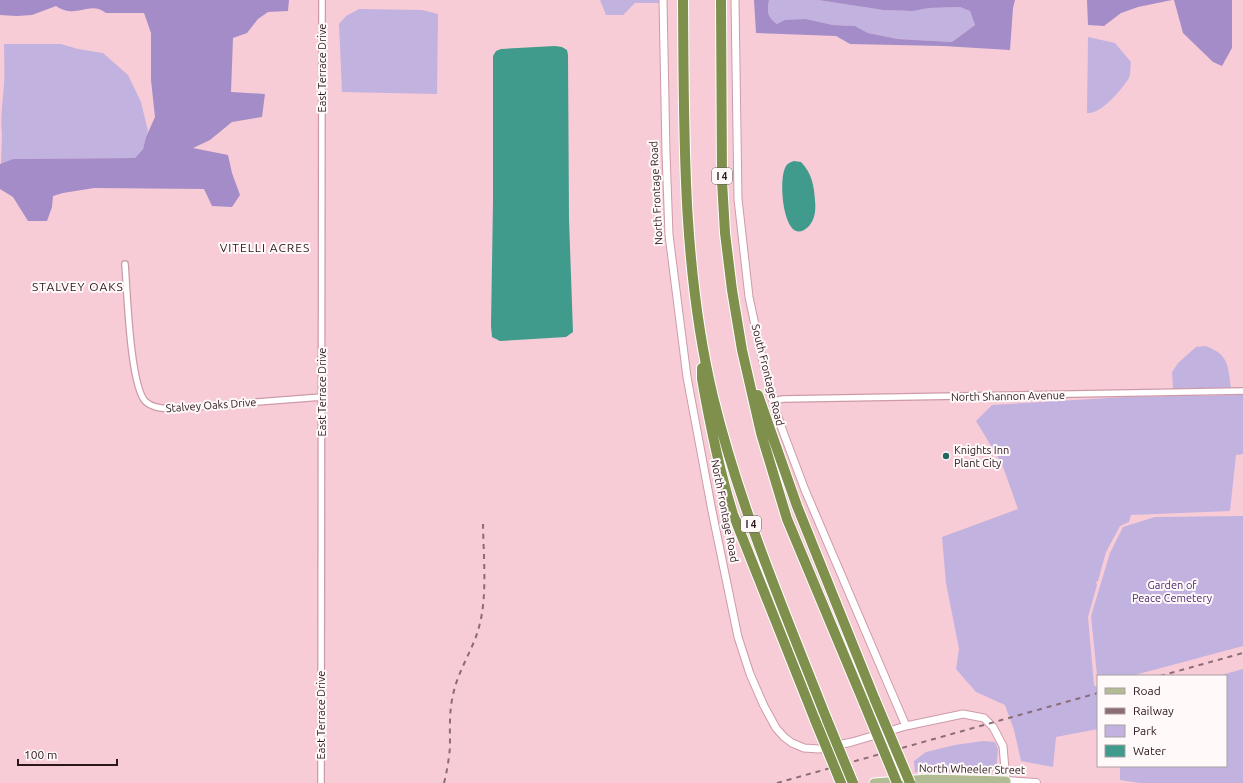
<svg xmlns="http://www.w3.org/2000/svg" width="1243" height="783" viewBox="0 0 1243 783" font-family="Ubuntu,sans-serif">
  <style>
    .green { fill: #c2b2e0 }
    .forest { fill: #a38cc7 }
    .water { fill: #419b8d }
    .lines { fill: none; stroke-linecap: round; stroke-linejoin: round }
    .minor-casing { stroke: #ce9aa8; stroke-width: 8 }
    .tertiary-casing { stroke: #ce9aa8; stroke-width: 9 }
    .secondary-casing { stroke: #ce9aa8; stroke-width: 10 }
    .primary-casing { stroke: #fff; stroke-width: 11 }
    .motorway-casing { stroke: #fff; stroke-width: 12 }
    .minor { stroke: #fff; stroke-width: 5.5 }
    .tertiary { stroke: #fff; stroke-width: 7 }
    .secondary { stroke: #fff; stroke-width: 8 }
    .primary { stroke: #b2bc94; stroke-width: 9 }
    .motorway { stroke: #7e904c; stroke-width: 10 }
    .rail { stroke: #8b6c74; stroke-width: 2; stroke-dasharray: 5 5; stroke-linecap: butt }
    .motorway-bridge-casing { stroke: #fff; stroke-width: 12; stroke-linecap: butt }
    .motorway-bridge { stroke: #7e904c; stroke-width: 10 }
    .poi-dot { fill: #21685e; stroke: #fff9fa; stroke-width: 1.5 }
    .labels { text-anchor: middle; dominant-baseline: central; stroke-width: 4; stroke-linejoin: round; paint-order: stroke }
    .shield { fill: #fff9fa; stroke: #6a5b5f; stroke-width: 1 }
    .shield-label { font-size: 10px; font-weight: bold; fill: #2a171c }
    .street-label { font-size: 11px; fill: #2a171c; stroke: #fff9fa }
    .poi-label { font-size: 11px; fill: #2a171c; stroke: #fff9fa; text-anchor: start }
    .park-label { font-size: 11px; fill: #4b2b72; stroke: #fff9fa }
    .neighbourhood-label { font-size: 12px; letter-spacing: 1px; fill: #2a171c; stroke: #fff9fa }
  </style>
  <rect width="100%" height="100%" fill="#f8ccd7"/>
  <path class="green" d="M600,0h60v3h-25l-12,12h-17z
    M769,0h49l65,10 30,1 16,-3 31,-1 10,4 5,14 -23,17 -54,-3 -30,-6 -13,-7 -22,-1 -27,-6 -29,5c-10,-8 -10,-11 -8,-24z
    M359,9l63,1 16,4 -1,80 -95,-2 -3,-68 7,-8z
    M1088,37l27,6 16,19c-1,5 0,12 -2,16 -7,11 -28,37 -42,35z
    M4,44h57l17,5 25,4 25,22 13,27 7,29 -2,6 -3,12 -8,9 -122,1 -12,5 1,-30c-2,-14 1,-35 2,-50 1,-13 0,-27 0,-40z
    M1205,346c24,8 23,20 26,42l-58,1 -1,-17 6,-9 18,-16z
    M1243,395v59l-7,1 -6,56 -99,4 -2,7 -9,4 -14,26 -8,29 -2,1 1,3 -9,32 6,68 4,3v41l-42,8 -3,30 -32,-6 -7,-31 -9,-25 -29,-13 -20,-23 3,-20 -13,-66 -4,-46 76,-28 -16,-45 -26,-43 16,-16 134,-8z
    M1243,516v130l-112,30h-33v9l-7,-69 19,-63 13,-26 32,-10z
    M1243,669v114h-103l-20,-3v-14h106v-90h-8z
    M983,741l12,1 3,7 -2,22 -81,1 -1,-11 12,-9 29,-7z"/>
  <path class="forest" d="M0,0h289l-1,11 -20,1 -10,7 -11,14 -14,5 -2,54 34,2 -3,23 -30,5 -22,18 -17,8 35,7 4,18 8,22 -8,12 -20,-1 -8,-17 -110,-1 -31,5 -10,3 -1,11 -5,14h-19l-15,-24 -13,-8v-25l13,-5 122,-1 8,-9 3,-12 9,-20 -4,-37v-47l-7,-20h-38c-17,-13 -29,7 -50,-7l-24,9 -15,1 -17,-1z
    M754,0h15c-2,13 -2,16 8,24l8,-4 21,-1 27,6 22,1 13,7 30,6 54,3 23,-17 -5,-14 -10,-4 -31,1 -16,3 -30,-1 -65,-10h227h-30l-2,8 -3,42 -67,-4 -93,-2 -14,-8 -80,-3z
    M1087,0h85l-34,7 -17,6 -17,13 -16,-1z
    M1174,0h58v48l-10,18 -9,-4 -30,-29z"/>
  <path class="water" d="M555,46l7,1 5,3 1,5 1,164 4,113 -7,5 -66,4 -8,-4 -1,-11 2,-124v-146l3,-5 5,-2z
    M794,161l7,1c11,11 13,24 14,39 1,9 0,19 -7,26 -24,23 -31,-47 -22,-61 2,-3 5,-4 8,-5z"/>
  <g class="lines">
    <g class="minor-casing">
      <path id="minor" d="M125,264c2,25 5,124 21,138 7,6 15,6 23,7l153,-12
        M773,401l10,-2 460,-8
        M321,783l1,-783"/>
    </g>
    <g class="tertiary-casing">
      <path id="tertiary" d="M663,0l3,153 3,82 18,142 25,134 26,126 12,37 14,32 12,22 8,9 8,6 12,5 15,1 33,-7 54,-16 57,-12 21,4 9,9 10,19 3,35
        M735,0l3,199 11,98 12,56 12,48 9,28 23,61 101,236"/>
    </g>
    <g class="secondary-casing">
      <path id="secondary" d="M1006,781l30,2"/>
    </g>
    <g class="primary-casing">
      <path id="primary" d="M874,783l54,-4 78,2v2"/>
    </g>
    <g class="motorway-casing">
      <path id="motorway" d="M683,0c1,133 -1,267 30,397 27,111 72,216 114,323
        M721,0l1,181 3,52 7,57 10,60 19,83 26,86 77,184
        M702,368v11c8,46 17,91 31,135l82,206
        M758,395l39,111 78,194"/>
    </g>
    <use href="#minor" class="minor"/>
    <use href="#tertiary" class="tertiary"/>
    <use href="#secondary" class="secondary"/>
    <use href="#primary" class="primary"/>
    <use href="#motorway" class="motorway"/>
    <path class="rail" d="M1160,676l83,-23
      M444,783c3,-12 5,-24 6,-36 0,-18 -1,-35 3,-52 5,-25 20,-45 26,-68 9,-32 4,-74 4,-107
      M777,783l321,-90"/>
    <g class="motorway-bridge-casing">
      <path id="motorway-bridge" d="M875,700l35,83
        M864,703l33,80
        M815,720l26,63
        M827,720l26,63"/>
    </g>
    <use href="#motorway-bridge" class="motorway-bridge"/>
  </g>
  <circle class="poi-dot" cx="946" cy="456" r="4"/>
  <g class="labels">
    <g class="shield">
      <rect x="712" y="168" width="20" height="16" rx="3"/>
      <rect x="741" y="516" width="20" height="16" rx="3"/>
    </g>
    <g class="shield-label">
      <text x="722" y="176">I 4</text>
      <text x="751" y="524">I 4</text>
    </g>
    <g class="street-label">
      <text transform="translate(322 68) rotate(-90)">East Terrace Drive</text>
      <text transform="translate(656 193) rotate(-93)">North Frontage Road</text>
      <text transform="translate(768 375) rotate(76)">South Frontage Road</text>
      <text transform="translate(322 392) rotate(-90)">East Terrace Drive</text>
      <text transform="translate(1008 396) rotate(-1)">North Shannon Avenue</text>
      <text transform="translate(211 405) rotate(-4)">Stalvey Oaks Drive</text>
      <text transform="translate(725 511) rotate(79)">North Frontage Road</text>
      <text transform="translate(321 715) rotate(-90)">East Terrace Drive</text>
      <text transform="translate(972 769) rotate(1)">North Wheeler Street</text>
    </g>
    <g class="poi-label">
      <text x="954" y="450">Knights Inn<tspan x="954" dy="13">Plant City</tspan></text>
    </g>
    <g class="park-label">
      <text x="1172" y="585">Garden of<tspan x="1172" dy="13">Peace Cemetery</tspan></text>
    </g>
    <g class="neighbourhood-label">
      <text x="265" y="247">VITELLI ACRES</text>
      <text x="78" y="286">STALVEY OAKS</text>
    </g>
  </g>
  <rect x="1097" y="675" width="130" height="92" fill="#fff9fa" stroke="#aa9fa1"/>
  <rect x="1105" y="688" width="20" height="6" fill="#b2bc94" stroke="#aa9fa1"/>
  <text x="1133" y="695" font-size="12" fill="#2a171c">Road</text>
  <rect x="1105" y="708" width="20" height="6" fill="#8b6c74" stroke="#aa9fa1"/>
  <text x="1133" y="715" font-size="12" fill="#2a171c">Railway</text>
  <rect x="1105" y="725" width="20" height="12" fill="#c2b2e0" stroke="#aa9fa1"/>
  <text x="1133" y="735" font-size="12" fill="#2a171c">Park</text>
  <rect x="1105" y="745" width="20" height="12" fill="#419b8d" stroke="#aa9fa1"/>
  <text x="1133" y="755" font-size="12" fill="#2a171c">Water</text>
  <path d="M18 759v6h99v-6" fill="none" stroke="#2a171c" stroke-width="2"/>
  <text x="24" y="759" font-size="12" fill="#2a171c" stroke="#fff9fa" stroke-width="3" paint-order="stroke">100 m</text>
</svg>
